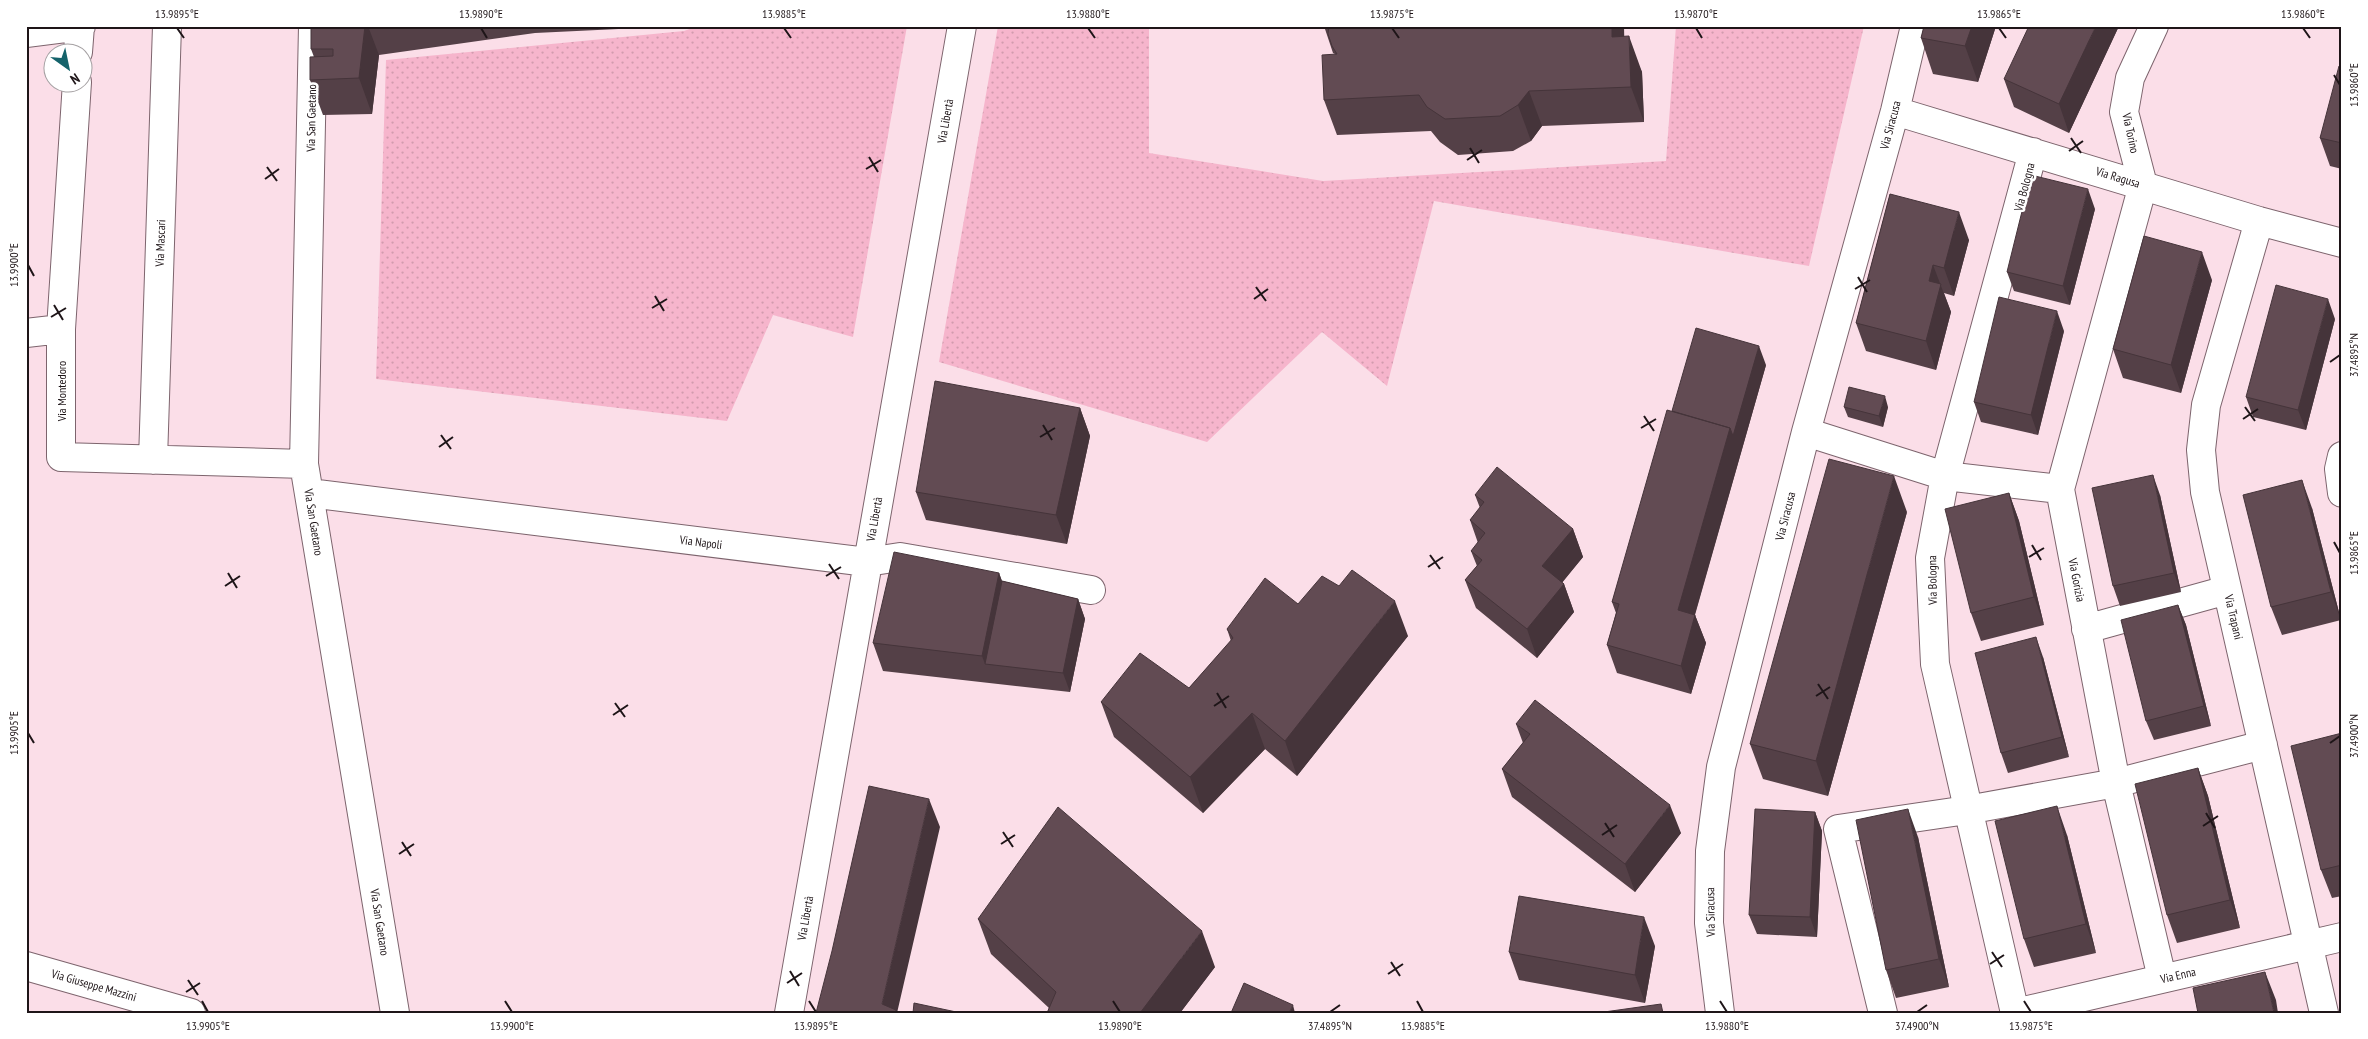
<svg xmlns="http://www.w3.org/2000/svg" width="2368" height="1039" viewBox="0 0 2368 1039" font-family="'PT Sans Narrow',sans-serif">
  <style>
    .green { fill: url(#green-dots) }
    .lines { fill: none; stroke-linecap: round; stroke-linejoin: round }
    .minor-casing { stroke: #7d646d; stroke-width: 30 }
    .minor { stroke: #fff; stroke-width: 28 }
    .wall { fill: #544047 }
    .shaded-wall { fill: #45343a }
    .building { fill: #624b53; stroke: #45343a }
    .ticks { fill: none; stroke: #1e1518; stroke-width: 2 }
    .labels { text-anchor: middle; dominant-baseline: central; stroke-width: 5; stroke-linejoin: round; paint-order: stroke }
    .street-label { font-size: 12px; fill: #1e1518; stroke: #fff }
    .neatline { fill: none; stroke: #1e1518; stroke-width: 2 }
    .ticks-label { font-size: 12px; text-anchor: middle; fill: #1e1518 }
  </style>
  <defs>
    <pattern id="green-dots" width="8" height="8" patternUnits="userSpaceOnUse" patternTransform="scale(1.25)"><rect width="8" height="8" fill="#f6b5cc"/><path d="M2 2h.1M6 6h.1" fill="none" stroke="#d29bae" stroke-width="1.8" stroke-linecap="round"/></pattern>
  </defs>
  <rect width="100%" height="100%" fill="#fbdee8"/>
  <path class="green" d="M698,26h209l-54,311 -80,-22 -46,106 -351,-42 10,-319 298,-29z
    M998,26h151v127l174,28 343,-20 10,-135h188l-55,240 -375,-65 -47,185 -65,-54 -115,110 -268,-80z"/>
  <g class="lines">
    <g class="minor-casing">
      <path id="minor" d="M313,26l-9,438 91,549
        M2154,26l-24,52 -6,34 19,73 -83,304 56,294 46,195
        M26,33l55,-7
        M78,52l2,-26
        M77,82l-16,247v128l243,7
        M1895,111l364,110 83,22
        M2259,221l-53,184 -5,45 4,42 119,521
        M26,333l35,-4
        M1806,432l139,44 115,13
        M2342,456l-3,13 3,24
        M153,460l14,-434
        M309,493l558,69 33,-5 191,33
        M2086,629l141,-39
        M26,966l165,47
        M789,1013l173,-987
        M1720,1013l-11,-90 1,-72 11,-84 85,-335 89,-321 20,-85
        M1883,1013l-45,-184 129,-19 149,-27 147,-38
        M2015,1013l-80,-349 -5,-106 15,-82 88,-324
        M2015,1013l327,-76"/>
    </g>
    <use href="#minor" class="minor"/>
  </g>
  <path class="wall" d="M311,26h349v1l-125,6 -156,22 -7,59 -49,1 -13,-35 4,-23 -3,-8z
    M1324,26h300v11l18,35 2,50 -102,4 -11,15 -18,10 -55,4 -18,-13 -9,-11 -94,4 -13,-35 11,-46 -2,-1z
    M1924,26h72l-18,56 -45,-8 -12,-36z
    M2119,26l-50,107 -55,-26 -10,-28z
    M2342,67v102l-12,-3 -10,-28z
    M1890,194l79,46 -15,56 -10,-3 7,19 -15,58 -70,-19 -10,-28z
    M2095,209l-25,96 -56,-14 -7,-19z
    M2212,280l-31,113 -58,-15 -10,-29z
    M2335,319l-29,111 -53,-13 -7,-20z
    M2064,331l-26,104 -57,-13 -7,-20z
    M1766,365l-71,250 11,28 -15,51 -74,-21 -10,-28 9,-32 -4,-11 60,-191z
    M1844,407h44l-5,20 -35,-10z
    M1080,408l10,28 -23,108 -141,-24 -10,-28z
    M2009,493l10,28 25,104 -63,16 -10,-28z
    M1475,495l98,34 10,28 -21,25 2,2 10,28 -37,46 -61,-50 -11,-28 12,-14 -6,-15 7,-8 -8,-23 10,-12z
    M2160,495l21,97 -61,14 -7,-20z
    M2312,508l29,112 -59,15 -11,-28z
    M1907,512l-79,284 -65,-17 -13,-35z
    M999,573l3,8 76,18 7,20 -15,73 -187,-21 -10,-28z
    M1298,604l110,32 -111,140 -32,-27 -62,64 -89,-76 -13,-35 88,-14 42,-47 -4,-12z
    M2178,605l8,20 25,101 -57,14 -8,-19z
    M2043,657l26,100 -61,16 -7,-20z
    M1516,724l165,109 -46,59 -123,-95 -10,-28 21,-26z
    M2342,733v163l-10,2 -11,-28z
    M2198,768l10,28 32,132 -63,15 -10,-28z
    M1815,812l7,19 -5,106 -60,-3 -8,-19z
    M2067,835l29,118 -62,14 -10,-28z
    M1918,837l31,150 -53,11 -10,-28z
    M978,919l237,48 -35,46h-133l2,-5 -58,-54z
    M1655,946l-10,57 -126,-23 -10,-28z"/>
  <path class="shaded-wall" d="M365,26h3l11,29 -7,59 -13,-36z
    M1612,26h12l1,47 -13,-36z
    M1972,26h24l-18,56 -13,-36z
    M2096,26h23l-50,107 -10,-29z
    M1629,36l13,36 2,50 -13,-35z
    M1529,91l13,35 -11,15 -13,-36z
    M2088,189l7,20 -25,96 -7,-19z
    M1959,212l10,28 -15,56 -10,-28z
    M2202,252l10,28 -31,113 -10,-28z
    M1933,265l18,47 -15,58 -10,-29 3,-60z
    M2328,299l7,20 -29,111 -8,-20z
    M2057,311l7,20 -26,104 -7,-20z
    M1759,346l7,19 -78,273 -10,-28 52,-182z
    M1885,396l3,11 -5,20 -4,-11z
    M1080,408l10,28 -23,108 -11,-29z
    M2153,475l7,20 21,97 -7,-19z
    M1894,476l13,36 -79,284 -12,-35z
    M2302,480l10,28 29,112 -10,-28z
    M2009,493l10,28 25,104 -10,-28z
    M1573,529l10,28 -30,37 -11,-28z
    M999,573l10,28 -24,63 -3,-8z
    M1564,584l10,28 -37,46 -10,-29z
    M1078,599l7,20 -15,73 -7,-19z
    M1395,601l13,35 -111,140 -12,-35z
    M2178,605l8,20 25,101 -7,-20z
    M1695,615l11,28 -15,51 -10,-28z
    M2036,637l7,20 26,100 -7,-20z
    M1252,713l13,36 -62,64 -13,-36z
    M2198,768l10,28 32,132 -10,-28z
    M929,799l11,28 -43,186h-11l-4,-9z
    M1670,805l11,28 -46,59 -10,-28z
    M2057,806l10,29 29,118 -10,-29z
    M1908,809l10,28 31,150 -10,-28z
    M1815,812l7,19 -5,106 -7,-20z
    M1644,917l11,29 -10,57 -10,-28z
    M1202,931l13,36 -35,46h-40z
    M2265,972l11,28 2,13h-4z
    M1293,1005l2,8h-6z"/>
  <path class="building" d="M311,26h54l-6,52 -49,2v-23l23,-1v-7h-22z
    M1329,26h283v11l17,-1 2,51 -102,4 -11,14 -18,11 -55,3 -18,-12 -8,-12 -95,5 -2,-45 15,-1 -5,-8 -4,-12z
    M1924,26h48l-7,20 -44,-8z
    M2029,26h67l-37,78 -55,-25z
    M2339,66l3,1v76l-22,-5z
    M2031,175l57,14 -25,97 -56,-14z
    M1890,194l69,18 -15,56 -11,-3 -4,16 12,3 -15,57 -70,-18z
    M2144,236l58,16 -31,113 -58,-16z
    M2276,285l52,14 -30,111 -52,-13z
    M1999,297l58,14 -26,104 -57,-13z
    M1696,328l63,18 -26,90 -3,-8 -58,-17z
    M935,381l145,27 -24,107 -140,-23z
    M1849,387l36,9 -6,20 -35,-9z
    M1667,410l63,18 -52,182 17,5 -14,51 -74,-21 12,-41 -7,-2z
    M1829,459l65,17 -78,285 -66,-17z
    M1497,467l76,62 -31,37 22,18 -37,45 -62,-49 17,-20 -11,-9 14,-18 -15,-13 14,-18 -9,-7z
    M2153,475l21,98 -61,13 -21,-98z
    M2302,480l29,112 -60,15 -28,-112z
    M2009,493l25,104 -63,16 -26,-104z
    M894,552l105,21 -17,83 -109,-13z
    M1352,570l43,31 -110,140 -33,-28 -62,64 -89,-75 39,-49 49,35 44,-50 -6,-9 38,-51 33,26 24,-28 17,10z
    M1002,581l76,18 -15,74 -78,-9z
    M2178,605l26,101 -58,15 -25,-101z
    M2036,637l26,100 -61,16 -26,-100z
    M1535,700l135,105 -45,59 -123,-95 28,-35 -14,-10z
    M2342,733v132l-21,5 -30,-124z
    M2198,768l32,132 -63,15 -32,-131z
    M869,786l60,13 -47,205 14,6v3h-80l16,-62z
    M2057,806l29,118 -62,15 -29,-118z
    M1058,807l144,124 -62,82h-93l9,-21 -78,-73z
    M1755,809l60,3 -5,105 -61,-2z
    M1908,809l31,150 -53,11 -30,-150z
    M1519,896l125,21 -9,58 -126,-23z
    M2265,972l9,41h-76l-5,-25z
    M1244,983l49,22 -4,8h-58z
    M914,1003l47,10h-48z
    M1661,1004l2,9h-66z"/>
  <path class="ticks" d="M177,28l7,10M481,28l6,10M784,28l7,10M1088,28l7,10M1392,28l7,10M1696,28l6,10M1999,28l7,10M2303,28l7,10M2334,75l6,10M2071,138l10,15M1470,148l9,15M2069,151l14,-10M869,157l9,15M1467,160l15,-10M267,167l10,14M866,169l15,-9M265,179l14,-10M28,265l6,11M1858,277l9,15M1256,287l10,14M1855,289l15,-9M655,296l9,15M1254,299l14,-10M54,305l9,15M652,308l15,-9M51,317l15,-9M2330,362l10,-7M2245,407l10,14M1644,416l10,15M2243,419l15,-10M1043,425l9,15M1641,428l15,-9M441,435l10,14M1040,437l15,-9M439,447l14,-10M2334,542l6,11M2032,545l9,15M1430,555l10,14M2029,557l15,-9M829,564l10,15M1428,567l15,-10M228,573l9,15M826,576l15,-9M225,586l15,-10M1818,684l10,15M1217,693l9,15M1816,696l14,-9M615,703l10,14M1214,706l15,-10M613,715l15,-10M28,733l6,10M2330,743l10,-7M2206,813l9,15M1605,823l9,14M2203,826l15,-10M1003,832l10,15M1602,835l15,-10M402,842l9,14M1001,844l14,-9M399,854l15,-10M1992,952l10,15M1391,962l9,14M1990,964l14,-9M790,971l9,15M1388,974l15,-10M188,980l10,15M787,983l15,-10M186,992l14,-9M202,1001l6,11M505,1001l7,11M809,1001l7,11M1113,1001l7,11M1417,1001l6,11M1720,1001l7,11M2024,1001l7,11M1330,1012l10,-7M1917,1012l10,-7"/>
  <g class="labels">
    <g class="street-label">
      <text transform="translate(311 118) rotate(-89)">Via San Gaetano</text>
      <text transform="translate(945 121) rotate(-80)">Via Libertà</text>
      <text transform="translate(1890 125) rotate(-75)">Via Siracusa</text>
      <text transform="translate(2131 133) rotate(78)">Via Torino</text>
      <text transform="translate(2118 177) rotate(17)">Via Ragusa</text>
      <text transform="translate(2024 187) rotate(-75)">Via Bologna</text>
      <text transform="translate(160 243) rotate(-88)">Via Mascari</text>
      <text transform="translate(61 391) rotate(-90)">Via Montedoro</text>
      <text transform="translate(1785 516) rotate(-76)">Via Siracusa</text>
      <text transform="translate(874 519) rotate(-80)">Via Libertà</text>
      <text transform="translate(314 522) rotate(81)">Via San Gaetano</text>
      <text transform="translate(701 542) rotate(7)">Via Napoli</text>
      <text transform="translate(1932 580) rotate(-91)">Via Bologna</text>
      <text transform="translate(2077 580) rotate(79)">Via Gorizia</text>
      <text transform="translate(2234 617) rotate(77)">Via Trapani</text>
      <text transform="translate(1710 912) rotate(-91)">Via Siracusa</text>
      <text transform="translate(805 918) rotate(-80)">Via Libertà</text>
      <text transform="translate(380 922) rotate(81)">Via San Gaetano</text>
      <text transform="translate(2178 975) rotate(-13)">Via Enna</text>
      <text transform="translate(94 985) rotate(16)">Via Giuseppe Mazzini</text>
    </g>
  </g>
  <rect width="2368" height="1039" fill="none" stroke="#ffffff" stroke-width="55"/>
  <g transform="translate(68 68) rotate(147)"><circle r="24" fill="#ffffff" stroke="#a5a1a3"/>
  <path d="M0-4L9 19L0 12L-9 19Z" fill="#15636b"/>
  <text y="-8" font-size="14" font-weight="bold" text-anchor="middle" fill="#1e1518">N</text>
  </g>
  <rect x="28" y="28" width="2312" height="984" class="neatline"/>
  <g class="ticks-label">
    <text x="177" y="18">13.9895°E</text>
    <text x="481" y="18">13.9890°E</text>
    <text x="784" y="18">13.9885°E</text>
    <text x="1088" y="18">13.9880°E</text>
    <text x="1392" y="18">13.9875°E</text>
    <text x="1696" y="18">13.9870°E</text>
    <text x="1999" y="18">13.9865°E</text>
    <text x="2303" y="18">13.9860°E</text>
    <text transform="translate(2354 85) rotate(-90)" y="4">13.9860°E</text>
    <text transform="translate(14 265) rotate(-90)" y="4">13.9900°E</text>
    <text transform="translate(2354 355) rotate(-90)" y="4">37.4895°N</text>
    <text transform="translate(2354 553) rotate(-90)" y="4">13.9865°E</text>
    <text transform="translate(14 733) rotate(-90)" y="4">13.9905°E</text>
    <text transform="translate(2354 736) rotate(-90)" y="4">37.4900°N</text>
    <text x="208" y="1030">13.9905°E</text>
    <text x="512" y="1030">13.9900°E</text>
    <text x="816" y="1030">13.9895°E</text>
    <text x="1120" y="1030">13.9890°E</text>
    <text x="1330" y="1030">37.4895°N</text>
    <text x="1423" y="1030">13.9885°E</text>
    <text x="1727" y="1030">13.9880°E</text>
    <text x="1917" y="1030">37.4900°N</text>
    <text x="2031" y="1030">13.9875°E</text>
  </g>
</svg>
